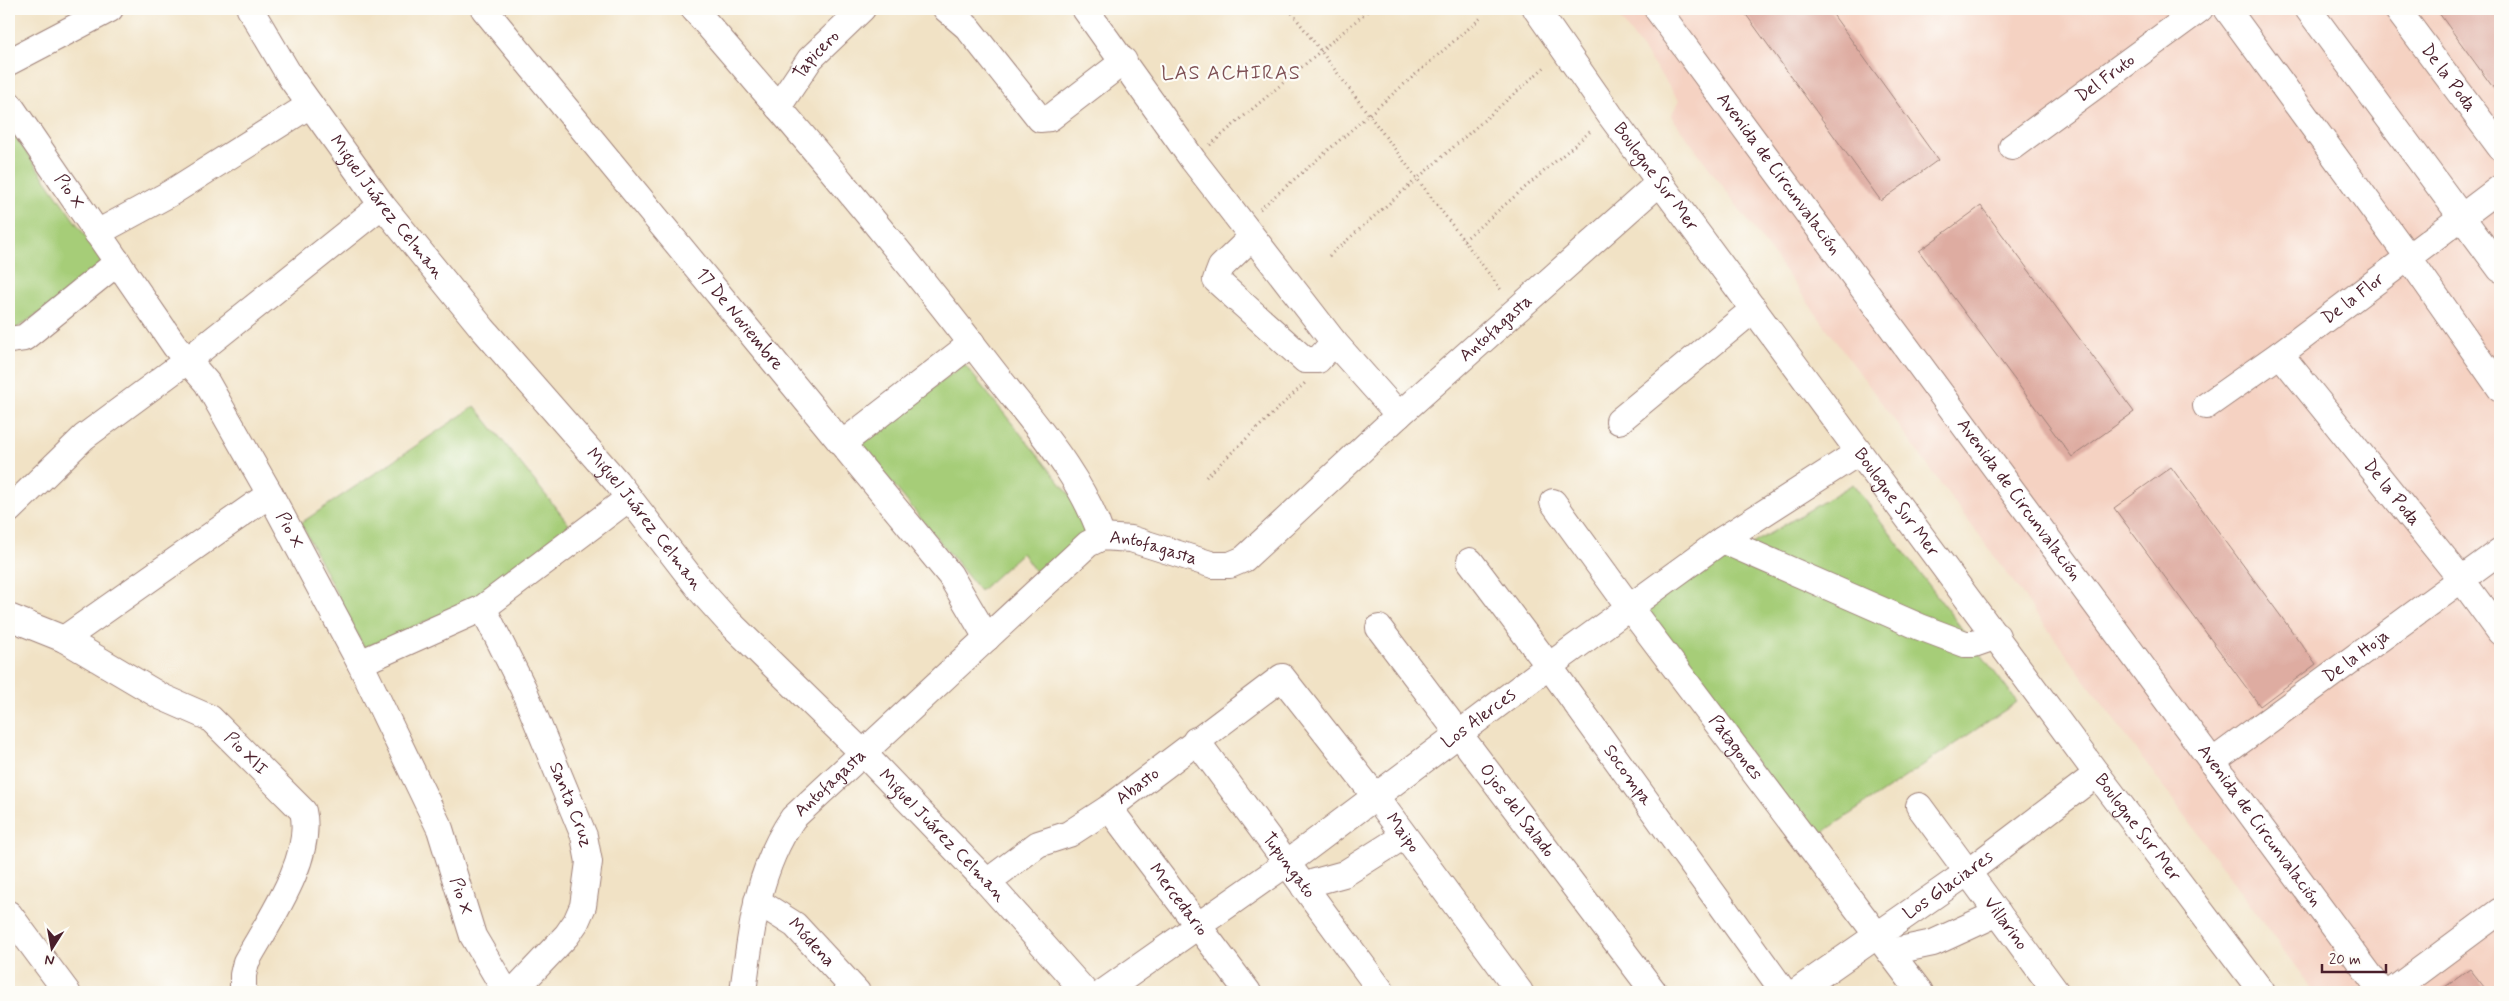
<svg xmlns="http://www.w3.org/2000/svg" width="2509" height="1001" viewBox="0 0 2509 1001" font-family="Mynerve,sans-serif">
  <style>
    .built { fill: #f5d2c2 }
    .green { fill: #a6cd78; stroke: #787652 }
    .building { fill: #deaca1 }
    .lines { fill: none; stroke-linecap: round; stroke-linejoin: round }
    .minor-casing { stroke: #9e8078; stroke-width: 28 }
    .path { stroke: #9e8078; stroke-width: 3; stroke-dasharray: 1 4; stroke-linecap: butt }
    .minor { stroke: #fff; stroke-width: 26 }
    .labels { text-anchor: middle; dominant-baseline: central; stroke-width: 4.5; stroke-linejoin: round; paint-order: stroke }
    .street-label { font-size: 18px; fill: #4a1f2b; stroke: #fdfcf7 }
    .quarter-label { font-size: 20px; letter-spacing: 1px; fill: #7e5054; stroke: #fdfcf7 }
  </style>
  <rect width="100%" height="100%" fill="#fdfcf7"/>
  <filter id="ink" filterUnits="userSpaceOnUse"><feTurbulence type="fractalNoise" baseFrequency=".02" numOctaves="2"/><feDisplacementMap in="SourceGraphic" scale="10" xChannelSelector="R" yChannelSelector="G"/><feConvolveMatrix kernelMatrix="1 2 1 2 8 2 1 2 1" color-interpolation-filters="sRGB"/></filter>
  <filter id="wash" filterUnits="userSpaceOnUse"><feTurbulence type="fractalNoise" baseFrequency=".0096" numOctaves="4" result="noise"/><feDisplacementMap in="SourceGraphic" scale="20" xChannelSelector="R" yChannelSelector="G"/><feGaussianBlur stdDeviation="1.12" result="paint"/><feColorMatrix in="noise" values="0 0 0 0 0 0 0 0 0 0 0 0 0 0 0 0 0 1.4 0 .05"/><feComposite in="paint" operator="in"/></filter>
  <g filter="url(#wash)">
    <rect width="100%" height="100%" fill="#f1e2c5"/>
    <path class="built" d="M1613,9h887v983h-186l-643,-876 8,-16z"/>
    <path class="green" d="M9,128l99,140 -99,65z
      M964,364l106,131 19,34 -50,48 -17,-24 -42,38 -119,-146z
      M475,406l96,121 -99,75 -108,46 -63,-125z
      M1853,484l164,218 -204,137 -170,-230z"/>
    <g id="blocks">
      <path class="building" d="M1742,9h87l109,151 -57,41z
        M2436,9h64v88z
        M1981,206l153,206 -62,45 -153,-206z
        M2171,467l145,197 -56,42 -146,-198z
        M2470,969l18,23h-50z"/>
    </g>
  </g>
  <g filter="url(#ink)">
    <use href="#blocks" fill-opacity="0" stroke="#9e8078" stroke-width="1"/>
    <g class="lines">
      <g class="minor-casing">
        <g id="minor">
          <path id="s1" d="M250,9l41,69 91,127 101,124 133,152 85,110 27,30 135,132 124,129 98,110"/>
          <path id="s2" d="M484,9l466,566 37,63"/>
          <path d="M694,9c102,118 204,238 299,362 41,53 87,102 109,166"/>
          <path d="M946,9l21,18 73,92 10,-1 74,-57"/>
          <path d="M1085,9l108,151 141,182 65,73"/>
          <path id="s3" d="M1536,9l74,106 487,659 165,218"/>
          <path id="s4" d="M1657,9l725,983"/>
          <path d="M2227,9l182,249 91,130"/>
          <path d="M2308,9l192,260"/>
          <path id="s5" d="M2397,9l103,138"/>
          <path d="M9,62l101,-53"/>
          <path id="s6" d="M9,104l166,242 32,37 63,111 90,169 80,166 33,107 33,56"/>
          <path id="s7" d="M778,107l32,-48 52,-50"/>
          <path id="s8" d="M2012,147l188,-138"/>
          <path d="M97,233l72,-39 141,-89"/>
          <path d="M1252,237l-31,30 -5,13 89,80h13l16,-18"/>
          <path d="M9,340l15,-2 94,-76"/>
          <path id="s9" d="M2280,354l181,225 39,53"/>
          <path id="s10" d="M2206,406l74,-52 220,-166"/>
          <path d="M1619,421l135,-112"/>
          <path d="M843,443l129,-100"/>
          <path id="s11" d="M1553,502l77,106 290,384"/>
          <path d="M9,510l75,-73 104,-77 194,-155"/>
          <path d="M1722,540l198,87 45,17h9l23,-8"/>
          <path id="s12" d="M1470,561l79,105 235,326"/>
          <path id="s13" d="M483,608l40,80 61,148 5,26 -6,44 -7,16 -9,13 -54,57"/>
          <path id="s14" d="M9,617l55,22 98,58 48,21 93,93c11,47 -35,111 -57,151l-3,13v17"/>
          <path id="s15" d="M1379,628l275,364"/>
          <path d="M64,639l206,-145"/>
          <path d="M360,663l123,-55 146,-110"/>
          <path id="s16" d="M1196,740l186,252"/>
          <path id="s17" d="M2212,762l288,-211"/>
          <path id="s18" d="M1919,806l137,186"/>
          <path id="s19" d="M1109,808l139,184"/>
          <path id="s20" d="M987,882l51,-38 31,-10 40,-26 173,-131 94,120 144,195"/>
          <path d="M1304,887l11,-5 29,-8 60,-38"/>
          <path id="s21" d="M757,901l38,24 62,67"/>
          <path d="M9,914l58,78"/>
          <path d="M1890,952l43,-9 65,-30"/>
          <path id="s22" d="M743,992c8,-61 14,-122 50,-174l295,-274 14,-7 29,2 82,26h17l14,-6 155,-144 261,-233"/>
          <path id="s23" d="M1104,992l183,-129 262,-197 173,-126 137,-88"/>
          <path id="s24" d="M1796,992l172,-120 129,-98"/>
          <path d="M2391,992l109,-81"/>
        </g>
      </g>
      <path class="path" d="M1289,9l213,282
        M1210,145l160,-136
        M1260,209l223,-193
        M1464,240l128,-110
        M1329,256l218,-191
        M1206,477l99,-94"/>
      <use href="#minor" class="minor"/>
    </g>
  </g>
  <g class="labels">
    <g class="street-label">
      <text stroke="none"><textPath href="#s7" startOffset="65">Tapicero</textPath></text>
      <text stroke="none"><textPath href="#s8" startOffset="116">Del Fruto</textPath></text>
      <text stroke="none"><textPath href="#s5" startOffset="86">De la Poda</textPath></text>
      <text stroke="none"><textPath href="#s4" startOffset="205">Avenida de Circunvalación</textPath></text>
      <text stroke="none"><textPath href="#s3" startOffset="206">Boulogne Sur Mer</textPath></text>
      <text stroke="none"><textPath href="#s6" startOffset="106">Pio X</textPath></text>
      <text stroke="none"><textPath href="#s1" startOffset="241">Miguel Juárez Celman</textPath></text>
      <text stroke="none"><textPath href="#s10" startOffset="182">De la Flor</textPath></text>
      <text stroke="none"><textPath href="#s2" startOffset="402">17 De Noviembre</textPath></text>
      <text stroke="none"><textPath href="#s22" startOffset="1090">Antofagasta</textPath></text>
      <text stroke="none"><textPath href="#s9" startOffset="178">De la Poda</textPath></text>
      <text stroke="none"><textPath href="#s4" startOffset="610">Avenida de Circunvalación</textPath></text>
      <text stroke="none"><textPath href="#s3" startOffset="611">Boulogne Sur Mer</textPath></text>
      <text stroke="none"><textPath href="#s1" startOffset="646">Miguel Juárez Celman</textPath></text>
      <text stroke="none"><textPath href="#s6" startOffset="511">Pio X</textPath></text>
      <text stroke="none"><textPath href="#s22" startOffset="654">Antofagasta</textPath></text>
      <text stroke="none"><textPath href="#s17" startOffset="179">De la Hoja</textPath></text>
      <text stroke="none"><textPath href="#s23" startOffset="464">Los Alerces</textPath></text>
      <text stroke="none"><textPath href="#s11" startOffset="306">Patagones</textPath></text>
      <text stroke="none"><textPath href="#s14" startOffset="276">Pio XII</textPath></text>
      <text stroke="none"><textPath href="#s12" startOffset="266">Socompa</textPath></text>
      <text stroke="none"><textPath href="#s22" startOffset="234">Antofagasta</textPath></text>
      <text stroke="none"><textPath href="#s20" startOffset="180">Abasto</textPath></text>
      <text stroke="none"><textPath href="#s13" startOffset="216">Santa Cruz</textPath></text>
      <text stroke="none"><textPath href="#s15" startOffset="229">Ojos del Salado</textPath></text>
      <text stroke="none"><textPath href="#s4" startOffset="1015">Avenida de Circunvalación</textPath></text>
      <text stroke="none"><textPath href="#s3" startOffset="1016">Boulogne Sur Mer</textPath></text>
      <text stroke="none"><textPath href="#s20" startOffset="558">Maipo</textPath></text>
      <text stroke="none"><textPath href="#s1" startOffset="1081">Miguel Juárez Celman</textPath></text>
      <text stroke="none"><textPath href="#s16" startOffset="156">Tupungato</textPath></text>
      <text stroke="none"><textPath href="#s24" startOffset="186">Los Glaciares</textPath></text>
      <text stroke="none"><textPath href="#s6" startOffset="916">Pio X</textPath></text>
      <text stroke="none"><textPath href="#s19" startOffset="115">Mercedario</textPath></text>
      <text stroke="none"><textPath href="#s18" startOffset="146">Villarino</textPath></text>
      <text stroke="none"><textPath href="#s21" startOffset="69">Módena</textPath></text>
    </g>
    <g class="quarter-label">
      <text x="1231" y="73">LAS ACHIRAS</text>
    </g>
  </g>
  <rect width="2509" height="1001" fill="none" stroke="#fdfcf7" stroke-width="30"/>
  <g transform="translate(52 948) rotate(191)" stroke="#fdfcf7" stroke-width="4" paint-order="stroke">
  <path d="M0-4L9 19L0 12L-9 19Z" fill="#4a1f2b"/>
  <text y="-8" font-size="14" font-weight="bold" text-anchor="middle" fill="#4a1f2b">N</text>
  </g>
  <path d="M2322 964v8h64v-8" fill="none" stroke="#4a1f2b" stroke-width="2.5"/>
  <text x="2329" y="964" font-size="15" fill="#4a1f2b" stroke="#fdfcf7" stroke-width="4" paint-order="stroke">20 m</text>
</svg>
